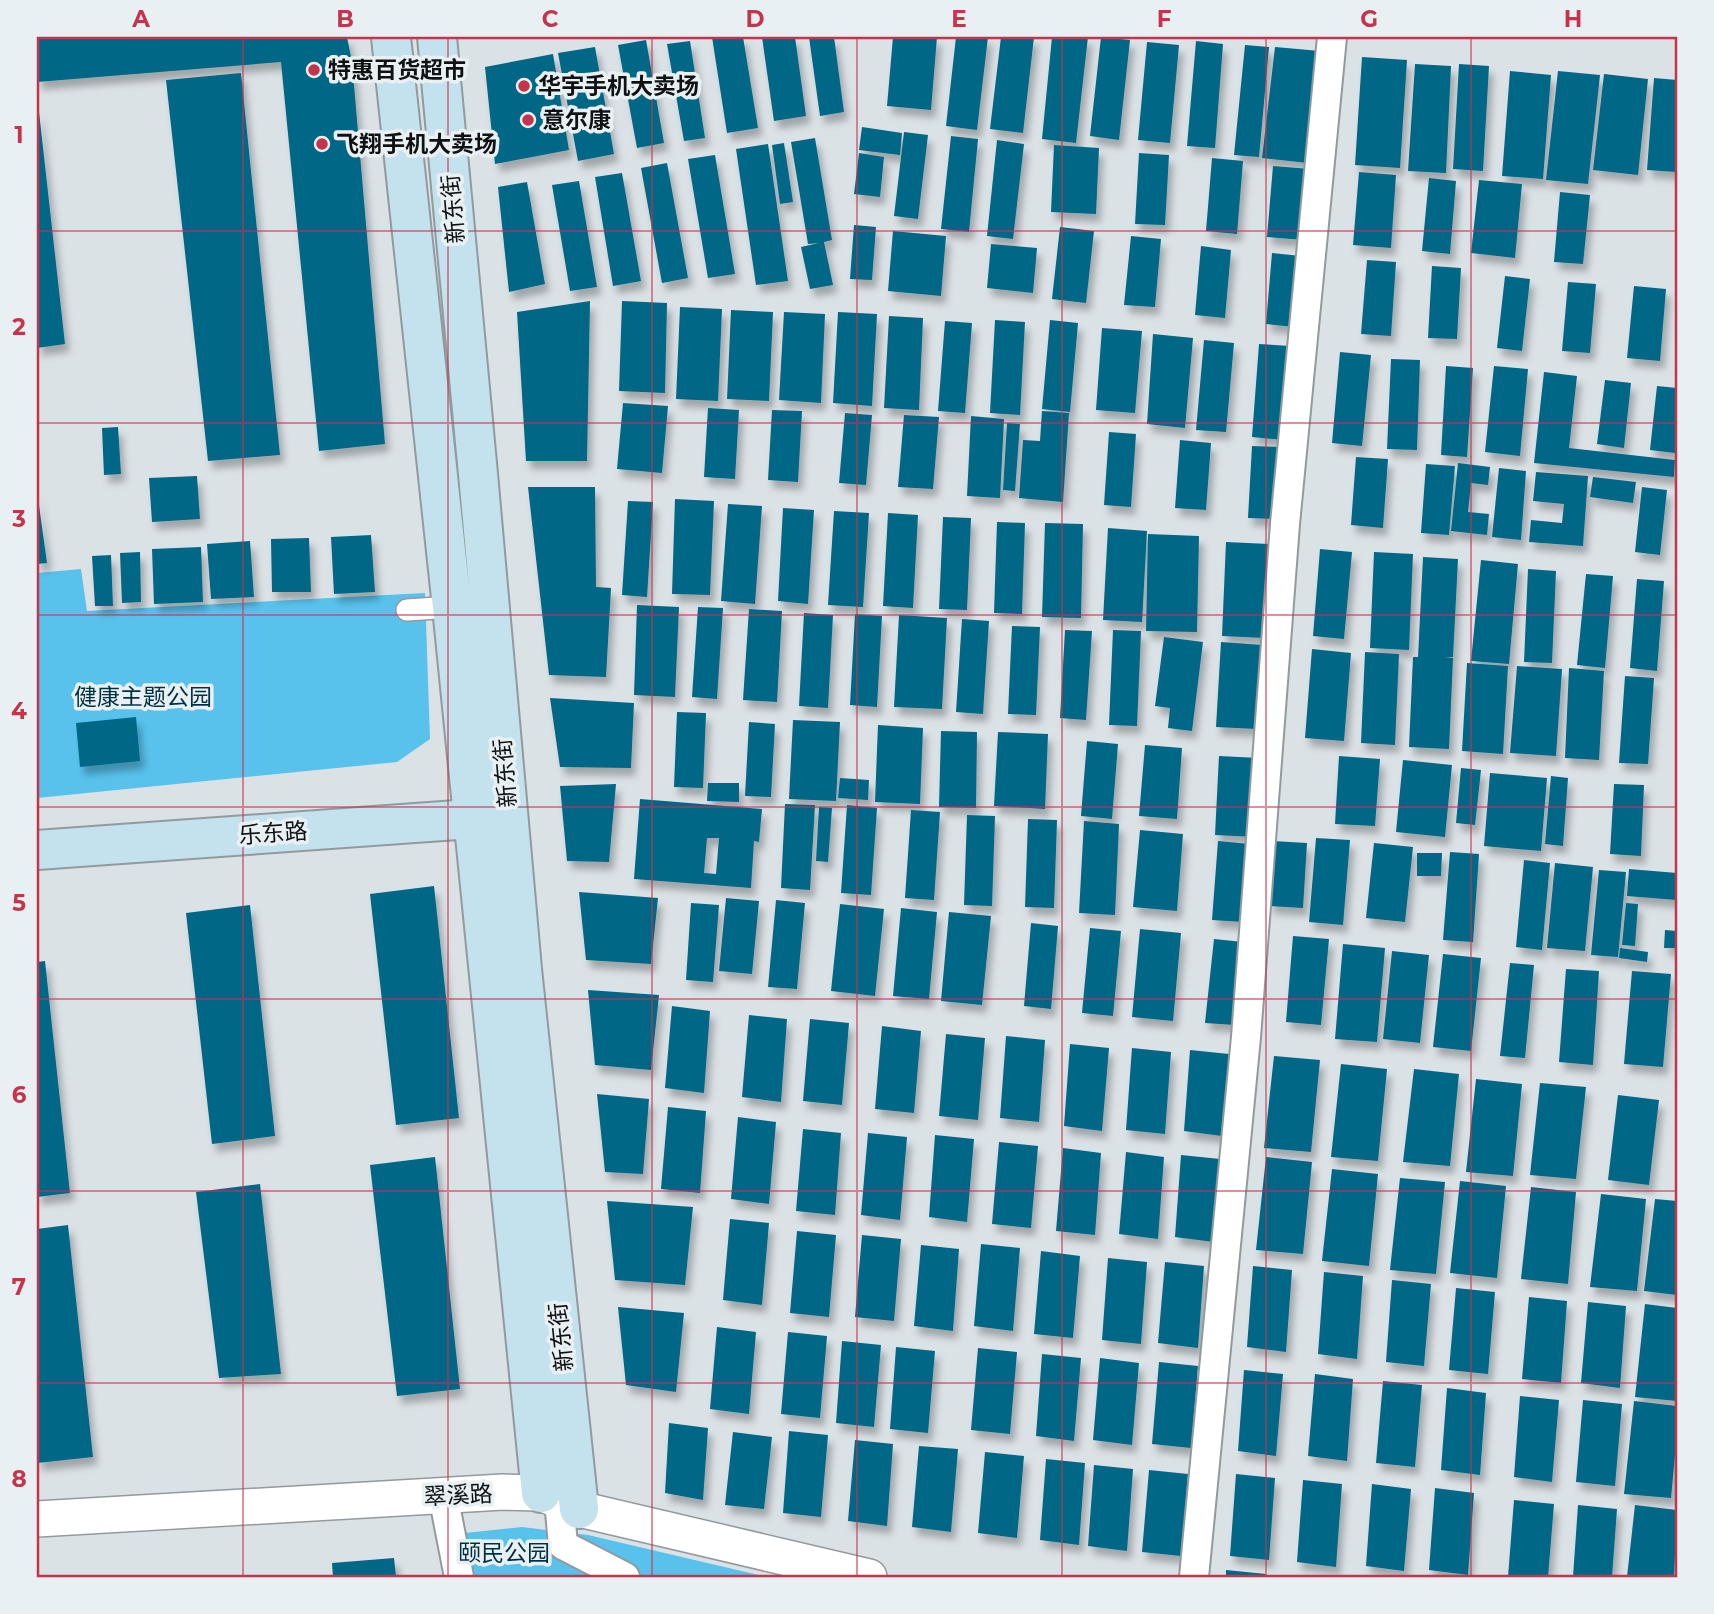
<svg xmlns="http://www.w3.org/2000/svg" width="1714" height="1614" viewBox="0 0 1714 1614" font-family="Montserrat,'Noto Sans SC',sans-serif">
  <style>
    .green { fill: #58c2ed }
    .building { fill: #066786; fill-rule: evenodd; filter: url(#shadow) }
    .lines { fill: none; stroke-linecap: round; stroke-linejoin: round }
    .pedestrian-casing { stroke: #929a9d; stroke-width: 24 }
    .minor-casing { stroke: #929a9d; stroke-width: 32 }
    .tertiary-casing { stroke: #929a9d; stroke-width: 38 }
    .secondary-casing { stroke: #929a9d; stroke-width: 42 }
    .pedestrian { stroke: #fff; stroke-width: 21 }
    .minor { stroke: #fff; stroke-width: 28 }
    .tertiary { stroke: #fff; stroke-width: 35 }
    .secondary { stroke: #c3e2ed; stroke-width: 38 }
    .grid { fill: none; stroke: #c5344a; stroke-width: 2; stroke-opacity: 0.55 }
    .poi-dot { fill: #c5344a; stroke: #e8f0f3; stroke-width: 2.5 }
    .labels { text-anchor: middle; dominant-baseline: central; stroke-width: 7; stroke-linejoin: round; paint-order: stroke }
    .poi-label { font-size: 23px; font-weight: bold; fill: #0f1112; stroke: #e8f0f3; text-anchor: start }
    .street-label { font-size: 23px; fill: #0f1112; stroke: #e8f0f3 }
    .park-label { font-size: 23px; fill: #003143; stroke: #e8f0f3 }
    .neatline { fill: none; stroke: #c5344a; stroke-width: 2.5 }
    .grid-label { font-size: 23px; text-anchor: middle; font-weight: bold; fill: #c5344a }
  </style>
  <defs>
    <filter id="shadow"><feDropShadow dx="4.5" dy="8" stdDeviation="3.5" flood-color="#0004"/></filter>
  </defs>
  <rect width="100%" height="100%" fill="#dbe2e6"/>
  <path class="green" d="M81,569l6,42 338,-18 5,146 -33,23 -360,36v-225z
    M522,1527l66,8 179,42h-293l-9,-44z"/>
  <path class="building" d="M37,37h310l5,25 33,382 -66,7 -38,-389 -244,20z
    M712,37h31l15,91 -31,5z
    M762,37h33l11,79 -32,5z
    M809,37h25l10,75 -24,4z
    M893,37h44l-6,73 -44,-4z
    M956,37h32l-11,93 -31,-4z
    M1001,37h33l-11,96 -33,-4z
    M1052,37h36l-12,106 -34,-4z
    M1101,37l29,3 -11,100 -29,-4z
    M646,40l18,103 -27,5 -19,-103z
    M690,41l15,97 -21,3 -17,-97z
    M1196,41l27,3 -8,104 -28,-2z
    M1147,42l32,3 -9,98 -32,-3z
    M1245,45l24,2 -10,110 -25,-2z
    M595,47l19,107 -36,7 -20,-108z
    M1275,47l45,4 -12,112 -46,-5z
    M553,54l16,96 -74,14 -10,-97z
    M1362,57l45,3 -7,108 -45,-3z
    M1415,64l36,2 -5,107 -38,-2z
    M1459,64l30,2 -6,105 -30,-2z
    M1510,71l41,4 -8,104 -41,-3z
    M1558,71l42,4 -12,109 -42,-4z
    M241,73l39,382 -72,6 -42,-381z
    M1604,74l44,5 -10,96 -45,-5z
    M1654,78l23,2v92l-30,-2z
    M39,112l26,232 -28,4v-235z
    M862,127l40,6 -2,22 -41,-5z
    M904,132l24,3 -10,84 -24,-3z
    M951,136l27,3 -9,93 -28,-3z
    M815,138l17,102 -8,2 9,43 -23,4 -9,-42 18,-4 -11,1 -17,-102z
    M997,140l27,4 -11,95 -26,-3z
    M784,143l9,59 -13,2 -8,-59z
    M768,144l20,137 -32,4 -20,-136z
    M1054,145l45,3 -3,66 -45,-2z
    M859,153l25,4 -4,40 -26,-3z
    M1139,153l30,2 -4,70 -30,-1z
    M715,155l20,119 -27,4 -20,-119z
    M1212,158l31,3 -6,73 -31,-3z
    M667,163l21,115 -26,5 -21,-115z
    M1273,166l37,3 -6,71 -37,-3z
    M1359,172l37,3 -5,73 -38,-3z
    M622,173l19,108 -28,5 -18,-109z
    M1429,178l27,3 -6,73 -28,-3z
    M1479,180l43,4 -7,74 -44,-5z
    M579,181l18,106 -27,4 -18,-106z
    M527,182l18,102 -36,8 -11,-105z
    M1560,192l30,3 -7,69 -29,-2z
    M854,225l22,2 -4,53 -22,-1z
    M1060,227l34,4 -8,72 -34,-4z
    M893,231l53,5 -5,60 -53,-5z
    M1131,236l30,3 -6,68 -31,-2z
    M991,244l46,4 -4,45 -46,-5z
    M1201,246l30,4 -6,68 -30,-3z
    M1272,253l29,3 -7,71 -28,-3z
    M1367,260l29,2 -5,74 -30,-2z
    M1432,266l29,2 -4,71 -29,-1z
    M1505,276l25,3 -8,72 -25,-3z
    M1568,282l28,2 -6,69 -28,-2z
    M1634,286l32,3 -6,72 -33,-3z
    M590,301l-3,160h-61l-9,-149z
    M622,301l45,2 -2,90 -46,-2z
    M680,307l42,2 -4,92 -42,-2z
    M731,310l42,2 -4,89 -42,-2z
    M784,312l41,2 -4,89 -42,-3z
    M838,312l39,2 -5,92 -39,-3z
    M889,316l34,2 -4,92 -35,-2z
    M995,320l30,2 -5,93 -30,-2z
    M1050,320l28,3 -8,89 -28,-3z
    M945,321l27,2 -7,90 -27,-2z
    M1102,328l40,3 -7,82 -39,-3z
    M1153,334l40,4 -8,90 -38,-4z
    M1204,340l30,3 -8,89 -30,-2z
    M1259,344l31,2 -6,94 -32,-3z
    M1340,352l31,3 -9,91 -30,-3z
    M1391,359l29,1 -3,90 -30,-1z
    M1446,366l27,2 -6,89 -26,-2z
    M1494,366l34,3 -8,87 -35,-4z
    M1544,372l33,4 -8,72 106,12 -1,17 -140,-14z
    M1605,380l26,3 -7,65 -27,-4z
    M1657,386l20,2 -2,65 -25,-3z
    M623,403l45,3 -6,67 -45,-4z
    M708,408l31,2 -4,69 -31,-2z
    M772,410l30,1 -4,71 -30,-2z
    M1042,411l27,2 -6,89 -44,-4 4,-58 17,1z
    M845,413l27,2 -6,70 -27,-2z
    M904,415l35,2 -6,72 -35,-2z
    M971,416l33,3 -4,79 -33,-2z
    M1007,423l13,1 -5,67 -12,-1z
    M118,427l3,47 -17,1 -2,-47z
    M1109,432l27,2 -5,73 -27,-2z
    M1180,440l31,3 -5,67 -31,-2z
    M1252,446l29,1 -5,72 -28,-1z
    M1356,457l32,2 -5,69 -32,-3z
    M1458,463l32,4 -2,18 -17,-2 -3,29 21,2 -2,21 -36,-4z
    M1426,464l29,2 -6,69 -28,-2z
    M1499,468l27,3 -5,69 -29,-3z
    M1536,472l52,4 -5,70 -54,-4 2,-22 31,3 2,-19 -31,-3z
    M197,476l3,43 -48,3 -3,-44z
    M1593,477l43,5 -3,21 -43,-6z
    M528,487h67l1,100 15,1 -5,89 -57,-2z
    M1642,487l25,3 -7,65 -25,-3z
    M37,491l10,72 -10,1z
    M675,499l39,2 -4,94 -38,-1z
    M628,501l25,1 -6,95 -25,-2z
    M728,504l34,2 -7,98 -34,-3z
    M783,508l31,2 -6,94 -30,-3z
    M834,511l35,2 -6,94 -35,-2z
    M888,513l30,2 -5,93 -30,-2z
    M943,517l28,1 -4,92 -28,-1z
    M997,522l28,1 -3,91 -28,-1z
    M1045,523l38,1 -2,94 -39,-1z
    M1108,528l39,3 -5,91 -39,-2z
    M1148,534l51,2 -2,96 -51,-1z
    M371,535l4,57 -41,2 -3,-57z
    M309,538l2,54h-39l-1,-53z
    M250,541l4,56 -43,2 -4,-55z
    M1226,542l43,2 -4,94 -43,-2z
    M201,547l2,55 -49,2 -2,-55z
    M1320,549l32,3 -8,87 -31,-3z
    M140,552l1,50 -19,1 -2,-50z
    M1374,552l39,2 -4,96 -39,-2z
    M111,555l2,51h-18l-3,-50z
    M1423,557l35,2 -5,98h-8l8,1 -4,91 -40,-2 4,-90h5z
    M1481,560l37,4 -9,100 -38,-3z
    M1528,569l28,2 -4,92 -28,-1z
    M1586,574l27,2 -8,92 -28,-3z
    M1637,579l27,2 -7,90 -27,-3z
    M637,605l42,2 -4,90 -41,-2z
    M698,607l25,1 -6,91 -25,-2z
    M749,609l33,2 -5,91 -34,-2z
    M804,613l29,2 -5,93 -29,-2z
    M855,614l27,2 -5,91 -27,-2z
    M899,615l48,3 -5,91 -48,-2z
    M962,619l27,2 -6,93 -27,-2z
    M1012,626l28,1 -4,88 -28,-1z
    M1065,630l27,1 -6,89 -26,-2z
    M1113,630l28,1 -4,95 -28,-1z
    M1164,637l39,5 -11,89 -24,-3 2,-20 -15,-2z
    M1221,642l42,3 -6,84 -41,-2z
    M1312,649l39,4 -7,88 -39,-3z
    M1365,652l34,2 -4,91 -34,-2z
    M1467,663l41,3 -5,88 -41,-3z
    M1517,666l45,3 -6,87 -46,-3z
    M1569,668l35,3 -5,89 -34,-2z
    M1625,676l29,2 -6,86 -29,-1z
    M550,698l84,5 -3,65 -71,-1z
    M677,712l29,1 -3,75 -29,-1z
    M136,717l4,44 -60,6 -4,-44z
    M793,720l47,2 -4,79 -47,-2z
    M749,722l26,2 -4,73 -26,-1z
    M878,725l45,3 -3,76 -45,-2z
    M941,731l36,1 -1,76 -37,-1z
    M998,732l50,2 -3,75 -51,-3z
    M1087,741l31,3 -6,75 -31,-3z
    M1145,745l37,3 -5,71 -38,-3z
    M1219,756l40,2 -3,79 -41,-2z
    M1339,756l41,3 -5,67 -40,-2z
    M1403,760l49,5 -7,72 -49,-5z
    M1461,768l20,2 -6,55 -19,-2z
    M1490,773l57,5 -6,73 -57,-5z
    M1551,776l17,2 -5,68 -18,-2z
    M840,778l29,2 -1,20 -30,-2z
    M708,783h31v19l-32,-1z
    M616,784l-7,78 -42,-1 -7,-75z
    M1614,784l30,1 -3,71 -31,-2z
    M640,799l122,10 -3,33 -5,-1 -3,47 -117,-9zM707,838h12l-3,36 -12,-1z
    M785,804l30,1 -5,85 -29,-2z
    M847,805l30,3 -6,87 -30,-2z
    M819,807l13,1 -4,54 -12,-1z
    M911,810l29,2 -6,88 -29,-2z
    M967,815l28,1 -3,90 -28,-1z
    M1028,819l29,1 -3,88 -29,-1z
    M1084,821l35,3 -4,91 -36,-2z
    M1140,830l43,4 -6,77 -44,-4z
    M1316,838l34,2 -7,85 -34,-3z
    M1218,841l32,3 -6,78 -32,-2z
    M1273,841l34,2 -4,65 -34,-2z
    M1374,843l39,4 -8,75 -39,-4z
    M1450,852l29,2 -6,88 -30,-2z
    M1417,853h25l-1,23h-24z
    M1524,860l26,3 -8,87 -26,-3z
    M1555,863l38,4 -8,84 -38,-3z
    M1629,869l48,4v27l-50,-4z
    M1599,870l27,2 -8,85 -27,-2z
    M434,886l25,232 -63,7 -26,-231z
    M579,892l79,6 -7,66 -65,-4z
    M726,898l33,3 -7,73 -33,-3z
    M776,900l29,3 -8,86 -29,-2z
    M691,903l28,2 -6,77 -27,-2z
    M1626,903l12,1 -3,42 -13,-1z
    M840,904l44,5 -9,87 -44,-5z
    M250,905l25,231 -63,8 -26,-231z
    M901,908l36,4 -8,87 -36,-3z
    M949,912l42,4 -9,89 -41,-4z
    M1031,923l27,3 -7,83 -27,-3z
    M1090,928l31,3 -8,85 -31,-3z
    M1140,929l41,4 -8,88 -41,-4z
    M1665,930l12,1v17h-13z
    M1293,936l36,3 -8,86 -35,-3z
    M1214,939l29,3 -8,83 -30,-2z
    M1343,944l42,4 -8,94 -42,-3z
    M1620,948l28,4 -1,10 -28,-4z
    M1392,951l37,4 -9,88 -37,-4z
    M1443,954l38,4 -10,93 -38,-4z
    M45,961l25,232 -33,4v-235z
    M1510,963l24,2 -9,93 -25,-2z
    M1566,969l33,2 -6,94 -34,-3z
    M1632,971l39,3 -8,93 -39,-3z
    M588,990l71,5 -8,75 -56,-5z
    M672,1006l38,5 -6,82 -39,-5z
    M749,1015l38,4 -6,83 -39,-5z
    M810,1019l39,4 -7,82 -39,-4z
    M882,1026l39,5 -7,82 -39,-4z
    M946,1034l39,4 -7,82 -39,-4z
    M1006,1036l39,4 -6,82 -39,-4z
    M1070,1044l39,4 -7,83 -38,-5z
    M1132,1048l39,4 -6,82 -39,-4z
    M1190,1050l39,4 -7,82 -38,-5z
    M1274,1056l46,4 -9,92 -47,-4z
    M1341,1064l46,5 -9,92 -47,-4z
    M1414,1069l45,5 -9,92 -47,-4z
    M1476,1079l46,5 -9,92 -47,-4z
    M1540,1083l46,4 -10,92 -46,-4z
    M597,1094l52,5 -6,75 -38,-2z
    M1618,1095l41,5 -10,85 -41,-5z
    M668,1107l38,4 -6,82 -39,-4z
    M738,1117l38,5 -7,82 -38,-5z
    M803,1129l38,4 -6,82 -39,-4z
    M868,1133l39,4 -7,83 -39,-5z
    M935,1135l39,4 -7,83 -38,-5z
    M999,1142l39,4 -7,82 -39,-4z
    M1063,1148l38,5 -6,82 -39,-4z
    M1126,1152l38,5 -6,82 -39,-5z
    M1181,1155l39,4 -6,83 -39,-5z
    M435,1157l25,232 -63,7 -27,-231z
    M1266,1157l46,5 -9,92 -47,-4z
    M1332,1169l46,5 -9,92 -47,-5z
    M1400,1178l45,4 -9,92 -46,-4z
    M1460,1181l46,5 -9,92 -47,-5z
    M260,1184l21,190 -62,4 -23,-186z
    M1531,1187l45,5 -8,92 -47,-5z
    M1601,1194l45,5 -9,92 -47,-4z
    M1655,1199l22,2v94l-33,-4z
    M607,1201l86,6 -8,78 -70,-5z
    M730,1219l39,4 -7,82 -39,-5z
    M68,1225l25,232 -56,6v-234z
    M797,1231l39,4 -7,82 -39,-4z
    M862,1235l39,4 -7,82 -39,-4z
    M981,1244l39,4 -7,83 -39,-5z
    M921,1245l38,4 -6,82 -39,-5z
    M1041,1251l39,5 -7,82 -39,-4z
    M1108,1258l39,4 -6,82 -39,-4z
    M1165,1262l39,4 -6,82 -40,-5z
    M1253,1266l39,4 -6,82 -39,-5z
    M1324,1272l39,4 -6,83 -39,-5z
    M1392,1280l39,4 -7,82 -38,-4z
    M1456,1288l39,4 -7,82 -39,-4z
    M1529,1297l38,4 -6,82 -39,-4z
    M1588,1302l38,4 -6,82 -39,-5z
    M1645,1304l32,4v93l-42,-4z
    M618,1307l66,6 -8,79 -50,-7z
    M717,1327l39,5 -7,82 -39,-5z
    M788,1332l39,4 -7,82 -39,-4z
    M842,1341l39,4 -7,82 -38,-4z
    M896,1347l39,4 -7,82 -38,-4z
    M978,1348l39,4 -7,82 -39,-4z
    M1042,1354l39,4 -7,83 -38,-5z
    M1100,1358l39,5 -7,82 -39,-5z
    M1159,1362l39,4 -7,82 -39,-4z
    M1244,1370l39,4 -7,82 -38,-5z
    M1315,1374l38,5 -6,82 -39,-5z
    M1383,1381l39,4 -7,82 -39,-4z
    M1447,1388l39,5 -6,82 -39,-5z
    M1520,1396l39,4 -7,82 -38,-5z
    M1583,1400l39,4 -7,82 -39,-4z
    M1634,1401l43,5v28l-6,64 -47,-4z
    M669,1423l39,5 -5,72 -38,-7z
    M789,1431l39,4 -7,82 -38,-4z
    M733,1432l39,5 -8,72 -39,-4z
    M855,1440l38,4 -6,82 -39,-5z
    M919,1446l39,3 -7,83 -39,-5z
    M985,1452l39,4 -7,82 -39,-5z
    M1046,1459l39,4 -6,82 -39,-5z
    M1094,1465l39,4 -6,82 -39,-5z
    M1149,1470l39,4 -7,82 -39,-4z
    M1236,1474l39,4 -6,82 -39,-4z
    M1303,1480l39,4 -6,83 -39,-5z
    M1372,1484l39,5 -7,82 -38,-5z
    M1435,1488l39,5 -6,82 -39,-5z
    M1514,1500l40,4 -6,73h-40z
    M1578,1505l39,4 -5,68h-39z
    M1635,1505l42,5 -3,67h-47z
    M394,1558l2,19h-63l-1,-14z
    M1226,1570l40,4 -1,3h-39z"/>
  <g class="lines">
    <g class="pedestrian-casing">
      <path id="pedestrian" d="M407,610l45,-3"/>
    </g>
    <g class="minor-casing">
      <path id="minor" d="M443,1495l16,82
        M559,1500l4,45 62,32
        M1194,1577l52,-540 39,-513 47,-487"/>
    </g>
    <g class="tertiary-casing">
      <path id="tertiary" d="M37,1519l466,-27 38,1 38,16 290,68"/>
    </g>
    <g class="secondary-casing">
      <path id="secondary" d="M391,37l61,570 89,886
        M437,37l41,437 44,495 57,540
        M37,850l462,-33"/>
    </g>
    <use href="#pedestrian" class="pedestrian"/>
    <use href="#minor" class="minor"/>
    <use href="#tertiary" class="tertiary"/>
    <use href="#secondary" class="secondary"/>
  </g>
  <path class="grid" d="M243,37v1540M448,37v1540M652,37v1540M857,37v1540M1062,37v1540M1266,37v1540M1471,37v1540M37,231h1640M37,423h1640M37,615h1640M37,807h1640M37,999h1640M37,1191h1640M37,1383h1640"/>
  <g class="poi-dot">
    <circle cx="314" cy="70" r="7"/>
    <circle cx="524" cy="86" r="7"/>
    <circle cx="528" cy="120" r="7"/>
    <circle cx="322" cy="144" r="7"/>
  </g>
  <g class="labels">
    <g class="poi-label">
      <text x="328" y="70">特惠百货超市</text>
      <text x="538" y="86">华宇手机大卖场</text>
      <text x="542" y="120">意尔康</text>
      <text x="336" y="144">飞翔手机大卖场</text>
    </g>
    <g class="street-label">
      <text transform="translate(453 209) rotate(-95)">新东街</text>
      <text transform="translate(505 773) rotate(-95)">新东街</text>
      <text transform="translate(273 833) rotate(-4)">乐东路</text>
      <text transform="translate(561 1337) rotate(-96)">新东街</text>
      <text transform="translate(458 1495) rotate(-3)">翠溪路</text>
    </g>
    <g class="park-label">
      <text x="143" y="697">健康主题公园</text>
      <text x="504" y="1553">颐民公园</text>
    </g>
  </g>
  <rect width="1714" height="1614" fill="none" stroke="#e8f0f3" stroke-width="77"/>
  <rect x="38" y="38" width="1638" height="1538" class="neatline"/>
  <g class="grid-label">
    <text x="141" y="27">A</text>
    <text x="345" y="27">B</text>
    <text x="550" y="27">C</text>
    <text x="755" y="27">D</text>
    <text x="959" y="27">E</text>
    <text x="1164" y="27">F</text>
    <text x="1369" y="27">G</text>
    <text x="1573" y="27">H</text>
    <text x="19" y="143">1</text>
    <text x="19" y="335">2</text>
    <text x="19" y="527">3</text>
    <text x="19" y="719">4</text>
    <text x="19" y="911">5</text>
    <text x="19" y="1103">6</text>
    <text x="19" y="1295">7</text>
    <text x="19" y="1487">8</text>
  </g>
</svg>
